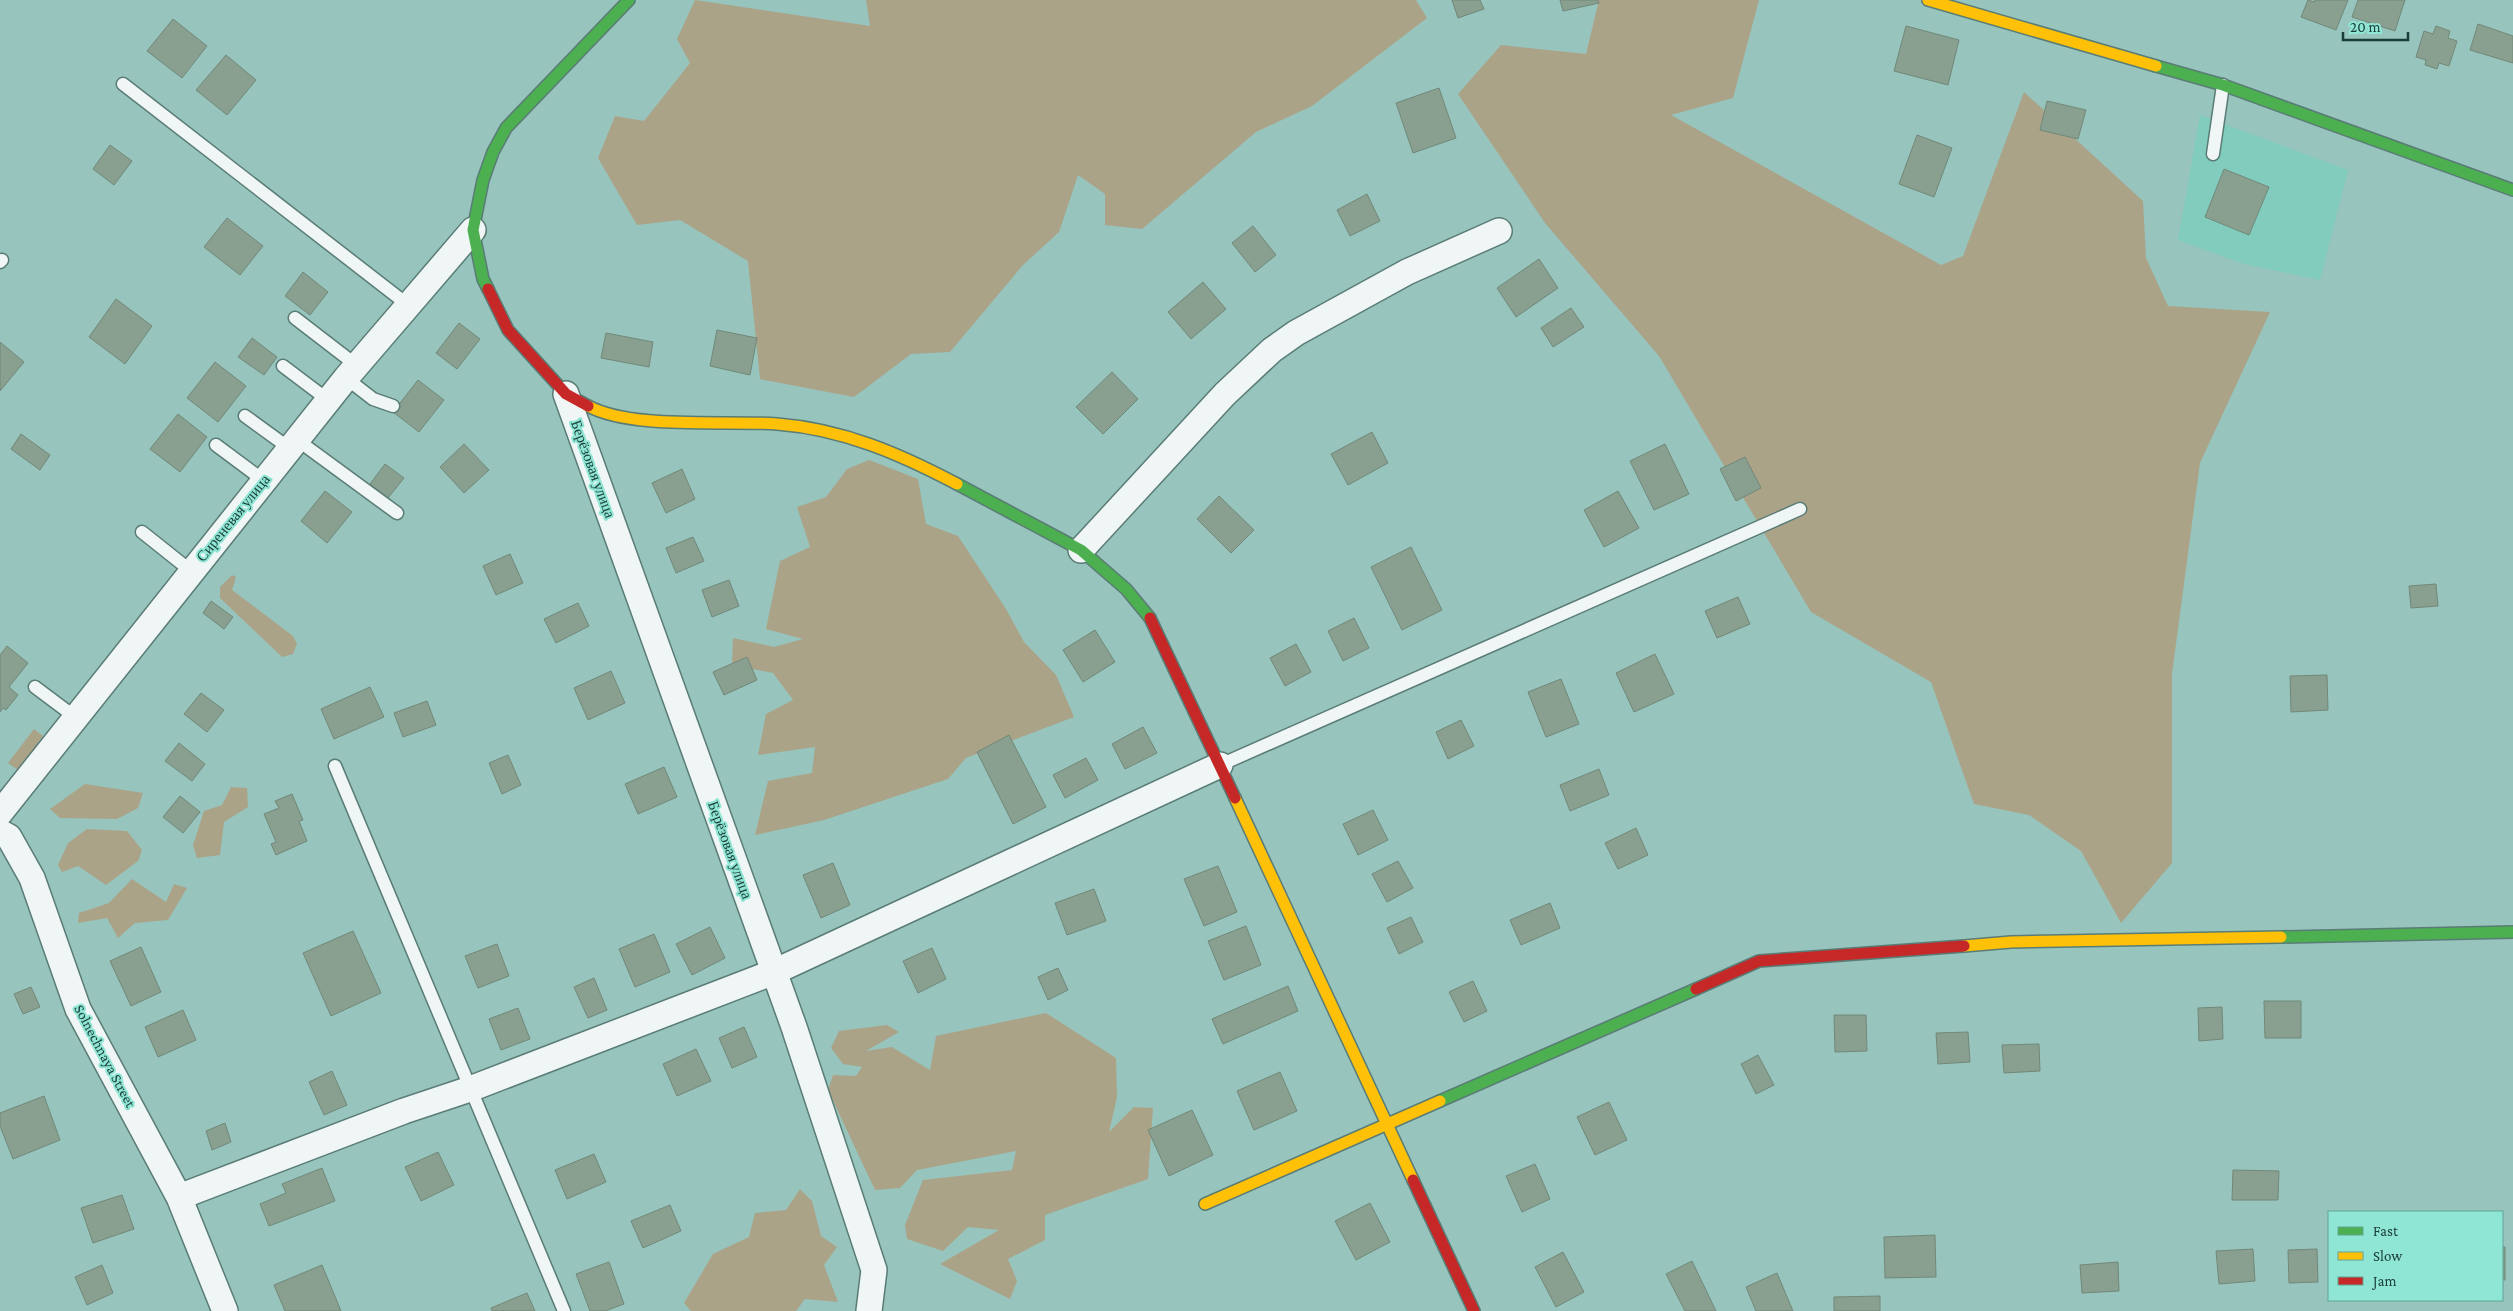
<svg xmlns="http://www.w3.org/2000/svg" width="2513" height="1311" viewBox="0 0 2513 1311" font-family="'Crimson Pro',serif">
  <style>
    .built { fill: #82ccbe }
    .green { fill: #aba388 }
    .building { fill: #89a091; stroke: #718879 }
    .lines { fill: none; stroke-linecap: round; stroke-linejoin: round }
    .lane-casing { stroke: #5a7c76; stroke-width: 15 }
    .street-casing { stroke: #5a7c76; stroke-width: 28 }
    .fast-casing { stroke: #5a7c76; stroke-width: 14 }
    .slow-casing { stroke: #5a7c76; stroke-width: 14 }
    .jam-casing { stroke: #5a7c76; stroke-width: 14 }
    .lane { stroke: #eff6f5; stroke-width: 12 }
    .street { stroke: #eff6f5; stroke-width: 25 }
    .fast { stroke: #4caf50; stroke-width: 11 }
    .slow { stroke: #ffc107; stroke-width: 11 }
    .jam { stroke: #c62828; stroke-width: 11 }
    .labels { text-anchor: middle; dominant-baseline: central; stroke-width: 4; stroke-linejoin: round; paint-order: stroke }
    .street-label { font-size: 15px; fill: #1a3e38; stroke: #90e6d5 }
  </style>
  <rect width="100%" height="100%" fill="#97c4bc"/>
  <path class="built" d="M2200,115l148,55 -28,110 -76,-16 -66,-24z"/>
  <path class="green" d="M695,0l175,26 -4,-26h550l11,18 -115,88 -56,26 -114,97 -37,-4v-31l-27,-19 -19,57 -36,33 -73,87 -39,2 -57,43 -94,-18 -12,-118 -68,-41 -43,5 -39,-67 17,-42 29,5 46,-58 -13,-24z
    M1599,0h160l-26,98 -62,17 270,150 22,-9 61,-164 119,109 3,57 22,48 102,6 -70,151 -28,211v189l-51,60 -40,-72 -52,-36 -55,-11 -43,-122 -120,-70 -152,-256 -114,-133 -87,-129 43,-49 85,9z
    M869,460l49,19 8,45 32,12 48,73 18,33 32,33 18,42 -108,41 -18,21 -124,41 -69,15 13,-54 44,-8 3,-26 -57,8 8,-41 27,-14 -20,-27 -41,-8 1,-27 41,9 29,-8 -37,-10 14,-68 30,-14 -13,-40 29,-10 21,-28z
    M232,575l4,2 -4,13 61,46 4,8 -4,10 -11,3 -62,-59v-11z
    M34,729l9,7 -25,34 -10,-7z
    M85,784l58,9 -5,15 -21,11 -57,-1 -10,-9z
    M231,787l16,1 1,19 -24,15 -4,33 -23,3 -4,-13 11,-34 18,-6z
    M87,829l40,2 15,19 -4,11 -32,24 -28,-19 -16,6 -4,-7 10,-22z
    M132,879l34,23 8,-18 13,4 -19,32 -33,3 -17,15 -11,-20 -29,5 1,-10 30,-10z
    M1046,1013l70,45 1,39 -8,35 25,-25 19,1 -5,71 -103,36v25l-37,19 9,22 -7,18 -70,-35 59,-34 -31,-3 -25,24 -36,-12 -2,-14 18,-45 89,-10 4,-19 -99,19 -17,18 -25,2 -47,-100 5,-15 23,1 6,-9 -19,-3 -12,-16 8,-17 48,-6 12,7 -33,19 26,-4 38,23 6,-34z
    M800,1189l12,12 9,35 16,11 -13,18 14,37 -33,-3 -9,12h-105l-7,-8 29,-49 36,-17 6,-24 31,-3z"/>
  <path class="building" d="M1452,0h28l4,9 -26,9z
    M1560,0h38l1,3 -36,8z
    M2308,0l6,2 1,-2h33l-12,30 -35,-13z
    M2358,0h47l-10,31 -43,-14z
    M173,19l34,27 -25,32 -35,-27z
    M2478,24l35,12v27l-43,-13z
    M1906,26l53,14 -11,45 -54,-14z
    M2436,26l14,5 -2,7 9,3 -8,25 -10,-3 -2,6 -12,-4 1,-5 -10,-3 8,-26 9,3z
    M226,55l30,25 -29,35 -31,-25z
    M1439,88l17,50 -43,15 -17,-50z
    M2047,101l39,9 -8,29 -38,-9z
    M1917,135l35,13 -18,49 -35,-13z
    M110,145l22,16 -18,24 -21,-16z
    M2224,169l45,18 -20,48 -44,-18z
    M1367,194l13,27 -30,15 -13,-26z
    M227,218l36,28 -23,29 -36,-28z
    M1253,226l23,29 -21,17 -23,-29z
    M1539,259l19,29 -42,29 -19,-29z
    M303,272l25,20 -18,23 -25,-19z
    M1203,282l23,27 -35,30 -23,-27z
    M116,299l36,27 -27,38 -36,-27z
    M1571,308l13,19 -31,20 -12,-19z
    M459,323l21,16 -23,30 -21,-16z
    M717,330l40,8 -7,37 -40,-9z
    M606,333l47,9 -4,25 -48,-9z
    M252,338l25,19 -13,18 -26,-18z
    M0,342l24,20 -24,29z
    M215,362l31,24 -28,36 -31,-24z
    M1112,372l26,27 -35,35 -27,-27z
    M418,380l26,20 -25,32 -26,-20z
    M178,414l29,23 -27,35 -30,-23z
    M1372,432l16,31 -40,22 -17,-31z
    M21,434l29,21 -10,15 -29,-21z
    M464,444l25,26 -25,23 -24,-26z
    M1665,444l24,50 -35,16 -24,-49z
    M1745,457l16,31 -25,13 -16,-32z
    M385,464l19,14 -16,20 -18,-14z
    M682,469l13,30 -29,14 -14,-30z
    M325,491l27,21 -25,31 -26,-22z
    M1618,491l21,37 -35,19 -20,-37z
    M1219,496l35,34 -23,23 -34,-34z
    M693,537l11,24 -28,12 -10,-25z
    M1411,547l31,63 -40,20 -31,-63z
    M510,554l13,29 -27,12 -13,-29z
    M729,580l10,26 -27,11 -10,-27z
    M2436,584l2,22 -27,2 -2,-22z
    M1738,597l12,27 -33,14 -12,-27z
    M211,601l22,16 -9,12 -21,-16z
    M578,603l11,23 -33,17 -12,-24z
    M1354,618l15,30 -26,13 -15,-30z
    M1095,630l20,32 -32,20 -20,-32z
    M1296,644l15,28 -26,14 -15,-28z
    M7,646l21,17 -19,24 9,8 -12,15 -3,-2 -3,4v-57z
    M1655,654l19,40 -40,18 -18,-39z
    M747,657l10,23 -33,15 -11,-23z
    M611,671l14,32 -37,17 -14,-32z
    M2327,675l1,35 -37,2 -1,-36z
    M1561,679l18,45 -33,13 -18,-45z
    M370,687l14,30 -50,22 -13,-30z
    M201,693l23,17 -17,22 -23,-18z
    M427,701l9,24 -33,12 -9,-24z
    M1461,720l13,26 -26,13 -12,-27z
    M1143,727l14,26 -32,16 -13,-25z
    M1009,735l37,72 -33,17 -36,-72z
    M179,743l26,21 -13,17 -27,-20z
    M508,755l13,30 -19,9 -13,-31z
    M1086,758l12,22 -33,18 -12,-23z
    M664,767l13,30 -39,17 -13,-30z
    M1599,769l10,26 -39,16 -10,-26z
    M292,794l11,26 -4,1 8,20 -31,14 -5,-11 5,-2 -12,-28 15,-6 -4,-7z
    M180,796l20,16 -17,21 -20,-16z
    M1373,810l15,30 -30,15 -15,-31z
    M1636,828l12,27 -30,14 -13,-26z
    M1398,861l15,27 -26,14 -15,-28z
    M833,863l17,42 -29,13 -18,-43z
    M1218,866l19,46 -33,14 -20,-47z
    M1094,889l12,32 -39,14 -12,-32z
    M1550,903l10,25 -39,17 -11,-25z
    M1411,917l12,25 -24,12 -12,-26z
    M1246,926l15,39 -37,15 -16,-39z
    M710,927l15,31 -33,17 -16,-31z
    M353,931l28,62 -50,23 -28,-63z
    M654,934l16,38 -35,15 -16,-38z
    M497,944l12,32 -31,12 -13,-32z
    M141,947l20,45 -30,14 -21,-45z
    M932,948l14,31 -28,14 -15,-32z
    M1058,968l10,22 -20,10 -10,-23z
    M594,978l13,32 -19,8 -14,-31z
    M1473,981l14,30 -23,11 -15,-30z
    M1288,986l10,25 -75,33 -11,-25z
    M31,987l9,20 -17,7 -9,-20z
    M2264,1001h37v37h-36z
    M2222,1007l1,32 -24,2 -1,-33z
    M518,1008l12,31 -29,11 -12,-31z
    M183,1010l13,30 -38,17 -13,-30z
    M1834,1015h32l1,36 -32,1z
    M744,1027l13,30 -25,11 -13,-30z
    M1968,1032l2,30 -32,2 -2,-31z
    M2039,1044l1,27 -36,2 -2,-28z
    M696,1049l15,32 -34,15 -14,-32z
    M1758,1055l16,30 -18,9 -15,-30z
    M332,1071l15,34 -23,10 -15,-33z
    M1280,1072l17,39 -43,19 -17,-39z
    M44,1096l16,44 -47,19 -13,-33v-13z
    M1609,1102l18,38 -32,15 -18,-38z
    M1192,1110l21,45 -44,21 -21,-46z
    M225,1123l6,19 -19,8 -6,-19z
    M438,1152l16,33 -33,16 -16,-34z
    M594,1154l12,28 -39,17 -12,-29z
    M1535,1164l15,35 -28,13 -16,-36z
    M322,1168l13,33 -66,25 -9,-22 26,-11 -4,-9z
    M2233,1170l46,1 -1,29h-46z
    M122,1195l12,34 -41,14 -12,-35z
    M1370,1203l20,39 -34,18 -21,-39z
    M670,1205l11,26 -38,17 -12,-27z
    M1935,1235l1,42 -51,1 -1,-41z
    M2502,1247h3v33h-3z
    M2253,1249l2,32 -36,3 -3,-33z
    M2317,1249l1,33 -29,1 -1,-33z
    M1563,1252l21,40 -28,15 -21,-40z
    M1692,1261l24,50h-31l-19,-37z
    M609,1262l15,42 -19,7h-15l-14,-37z
    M2118,1262l1,29 -37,2 -2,-28z
    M102,1265l11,28 -26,12 -12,-28z
    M322,1265l19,46h-56l-11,-26z
    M1777,1273l16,38h-37l-10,-24z
    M527,1293l8,18h-43l-1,-3z
    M1880,1296v15h-46v-14z"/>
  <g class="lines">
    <g class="lane-casing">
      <path id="lane" d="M123,84l285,221
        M2213,154l10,-69
        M0,262l2,-2
        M295,318l61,47
        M283,366l45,34
        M346,378l27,21 20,7
        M245,416l44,32
        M296,439l101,74
        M216,445l47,35
        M142,532l49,39
        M35,687l40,30
        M1220,765l580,-256
        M335,766l229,545"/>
    </g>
    <g class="street-casing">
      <path id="street" d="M566,394l228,633 80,243 -5,41
        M1081,550l144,-156 47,-44 24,-17 111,-61 92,-41
        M0,813l346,-435 127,-148
        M0,832l9,5 23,41 46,131 101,188 46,114
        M179,1197l225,-86 66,-22 304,-117 446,-207"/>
    </g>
    <g class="fast-casing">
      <path id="fast" d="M2156,66l67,19 290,105
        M488,289l-5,-10 -10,-49 10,-50 10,-28 13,-24 123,-128
        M957,484l124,66 45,39 24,29
        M2281,937l232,-5
        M1440,1101l256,-112"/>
    </g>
    <g class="slow-casing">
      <path id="slow" d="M1928,0l228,66
        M588,406c45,24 137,14 189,18 66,5 123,30 180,60
        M1235,798l178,382
        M1964,946l47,-4 270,-5
        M1205,1204l235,-103"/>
    </g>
    <g class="jam-casing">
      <path id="jam" d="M488,289l20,41 58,64 22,12
        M1150,618l85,180
        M1696,989l63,-28 205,-15
        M1413,1180l61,131"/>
    </g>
    <use href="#lane" class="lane"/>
    <use href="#street" class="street"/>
    <use href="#fast" class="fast"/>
    <use href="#slow" class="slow"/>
    <use href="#jam" class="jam"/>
  </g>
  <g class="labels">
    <g class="street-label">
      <text transform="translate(593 469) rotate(70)">Берёзовая улица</text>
      <text transform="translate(233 518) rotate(-51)">Сиреневая улица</text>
      <text transform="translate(730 850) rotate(70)">Берёзовая улица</text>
      <text transform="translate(105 1056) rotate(62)">Solnechnaya Street</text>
    </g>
  </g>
  <rect x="2328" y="1211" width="175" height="90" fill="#90e6d5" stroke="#61a396"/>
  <rect x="2338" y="1227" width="25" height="8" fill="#4caf50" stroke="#61a396"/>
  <text x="2373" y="1236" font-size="15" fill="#1a3e38">Fast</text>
  <rect x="2338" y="1252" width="25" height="8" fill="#ffc107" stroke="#61a396"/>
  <text x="2373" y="1261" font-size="15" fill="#1a3e38">Slow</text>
  <rect x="2338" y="1277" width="25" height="8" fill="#c62828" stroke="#61a396"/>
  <text x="2373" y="1286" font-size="15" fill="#1a3e38">Jam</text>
  <path d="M2343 32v8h65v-8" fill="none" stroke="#1a3e38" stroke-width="2.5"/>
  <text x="2350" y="32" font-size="15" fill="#1a3e38" stroke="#90e6d5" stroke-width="4" paint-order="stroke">20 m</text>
</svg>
